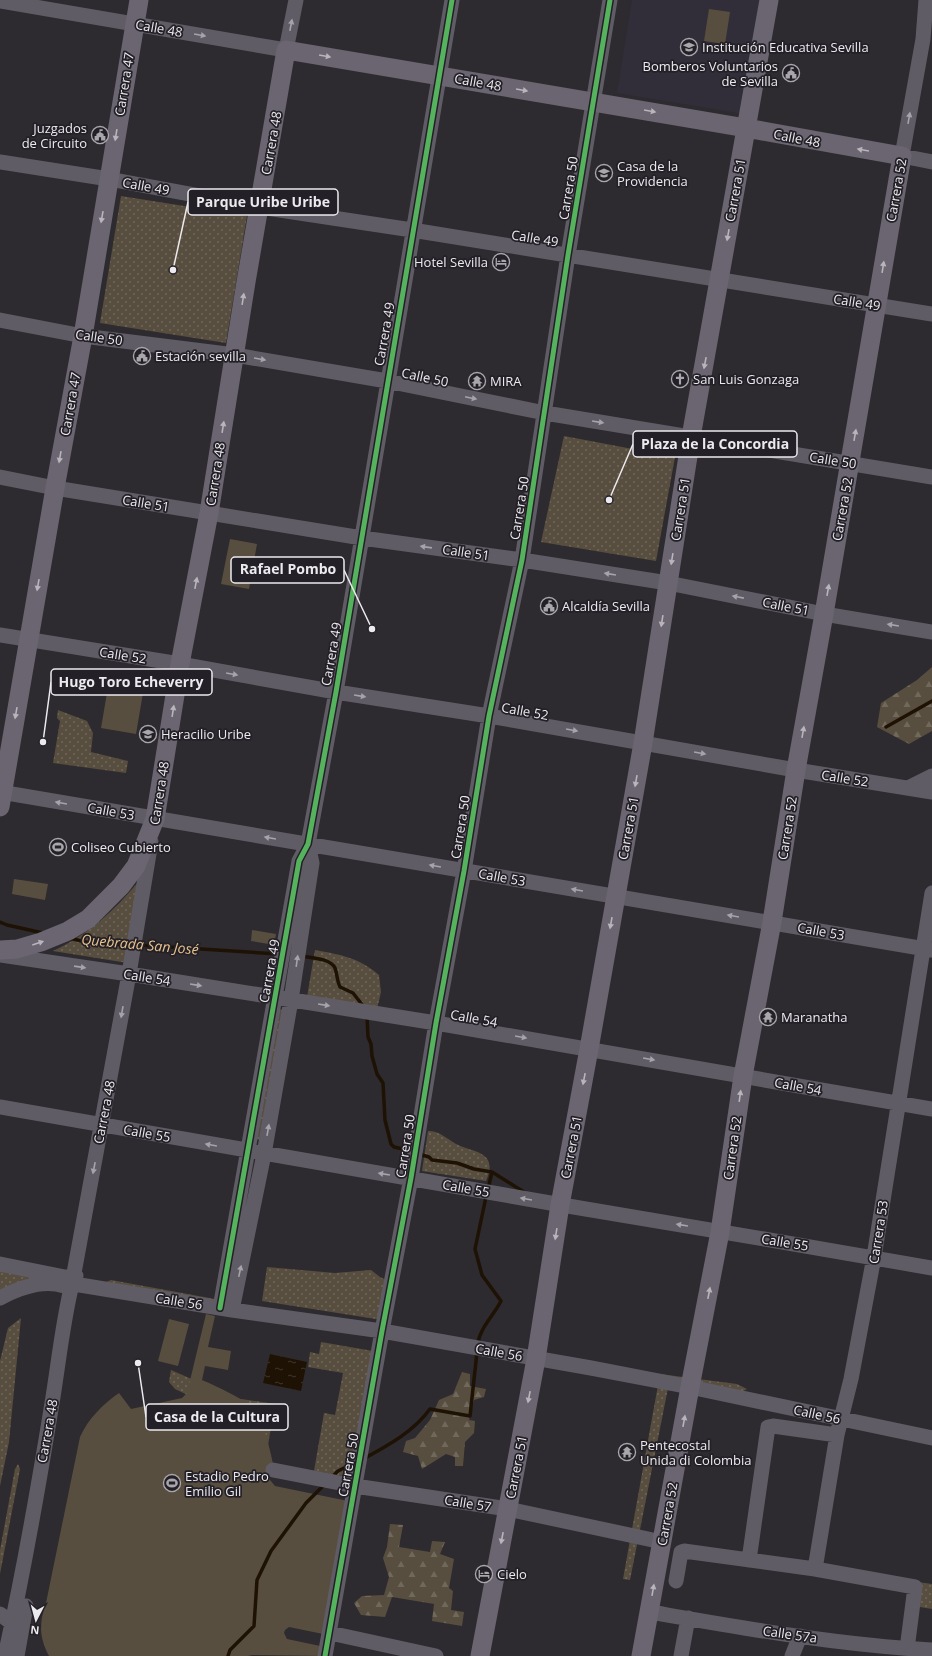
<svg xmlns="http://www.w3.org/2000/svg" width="932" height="1656" viewBox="0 0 932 1656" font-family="'Open Sans',sans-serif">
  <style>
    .built { fill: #322e39 }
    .green { fill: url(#green-dots) }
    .forest { fill: url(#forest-firs) }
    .pitch { fill: #584e3f }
    .water { fill: url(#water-ripples) }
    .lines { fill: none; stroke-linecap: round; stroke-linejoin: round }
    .stream { stroke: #1e1204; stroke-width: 3.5 }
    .minor { stroke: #605c66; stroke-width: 15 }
    .major { stroke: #6a6571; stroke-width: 19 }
    .cycleway-casing { stroke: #232027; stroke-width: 8 }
    .cycleway { stroke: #56b35d; stroke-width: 5 }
    .oneway { fill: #a6a3aa }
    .oneway2 { fill: #b8b5bc }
    .labels { text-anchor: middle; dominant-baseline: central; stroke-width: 3.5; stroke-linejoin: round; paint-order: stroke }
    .street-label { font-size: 13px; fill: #eceaee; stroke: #232027 }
    .poi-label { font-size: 13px; fill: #eceaee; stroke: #232027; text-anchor: start }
    .water-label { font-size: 14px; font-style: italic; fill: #eac48e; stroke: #232027 }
    .leader { fill: none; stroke: #eceaee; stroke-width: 1.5 }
    .callout-dot { fill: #eceaee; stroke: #232027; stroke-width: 1.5 }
    .callout { fill: #232027; stroke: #eceaee; stroke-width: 1.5 }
    .callout-label { font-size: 14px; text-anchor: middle; font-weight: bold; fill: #eceaee }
  </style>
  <defs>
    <pattern id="green-dots" width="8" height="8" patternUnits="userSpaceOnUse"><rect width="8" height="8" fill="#584e3f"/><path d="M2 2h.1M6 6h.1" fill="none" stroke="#70685b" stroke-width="1.8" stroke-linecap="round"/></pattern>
    <pattern id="forest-firs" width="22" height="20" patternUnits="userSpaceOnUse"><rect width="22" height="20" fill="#584e3f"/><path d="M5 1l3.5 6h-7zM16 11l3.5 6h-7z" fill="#70685b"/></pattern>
    <pattern id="water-ripples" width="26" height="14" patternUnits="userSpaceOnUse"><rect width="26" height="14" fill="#1e1204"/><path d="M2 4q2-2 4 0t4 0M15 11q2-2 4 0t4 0" fill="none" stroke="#3f3529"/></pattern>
  </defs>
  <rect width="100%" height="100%" fill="#2d2b2f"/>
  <path class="built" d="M632,0h130l-18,114 -127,-21z"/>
  <path class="green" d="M121,196l126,20 -21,127 -126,-20z
    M564,436l111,21 -19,104 -115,-19z
    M58,710l29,11 6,12 -2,19 37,9 -2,12 -73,-10 7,-42 -3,-3z
    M139,881l-11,82 -75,-12c36,-17 60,-39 86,-70z
    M315,950c26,5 43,7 64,25l2,17 -4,17 -70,-12z
    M276,1009l9,1 -22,130 -9,-1z
    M428,1131c12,0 19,8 28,13 18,9 43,7 30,37l-64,-10z
    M0,1267l63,11 -63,20z
    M267,1267l68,6 36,-3 9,7 8,4 -6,39 -120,-19z
    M111,1280l104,19 3,3 -112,-20z
    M21,1318l-12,124 -9,44v-125l8,-33z
    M321,1342l52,9 -23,126 -36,-6 10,-58 11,2 8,-42 -35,-6 2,-15 9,2z
    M171,1370l64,28 40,6 -8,47 -75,-54 -17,-8 -6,-7z
    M660,1374l77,10 10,5 -9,5 -70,-6 -38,192 -7,-1z
    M18,1464l2,5 -20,105v-24l15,-81z
    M918,1582l14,2v25l-18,-3z"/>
  <path class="forest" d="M932,667v64l-23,13 -32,-17 4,-24 36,-23z
    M462,1372l8,2v12l16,3 -2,8 -10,3 -5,20 6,1 -1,12 -9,9 -2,24h-8v-9l-9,-3 -24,15 -4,-13 -15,-4 3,-11 9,-3 15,-18 9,-20 14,-6z
    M390,1524l13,1 -4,22 31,5 2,-11 13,1 -5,12 14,5 -5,29 4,3 -2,19 13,2 -2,14 -30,-5 2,-17 -42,-7 -7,20 -24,-2 -7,-12 8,-7 22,-1 5,-18 -6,-19 4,-11z"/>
  <path class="pitch" d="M709,9l21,3 -5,32 -21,-3z
    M230,539l27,5 -8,45 -28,-5z
    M109,681l35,6 -8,47 -35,-6z
    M14,879l34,5 -3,16 -33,-6z
    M252,930l24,4 -2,11 -23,-4z
    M206,1314l9,2 -7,31 23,4 -3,19 -23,-4 -3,14c14,6 43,19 53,30 8,8 17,47 19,59l-5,6 1,5 5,6 73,15 -20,134 -39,-8 -4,3 -1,3 3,6 38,8 -1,9 -72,-1 -4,1h-199c-10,-19 -10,-33 -3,-53l34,-166c8,-18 23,-33 39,-44l12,16 51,-11 5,-5z
    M169,1319l20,5 -11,42 -20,-5z"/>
  <path class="water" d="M270,1354l37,8 -6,29 -38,-8z"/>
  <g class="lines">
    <path class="stream" d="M886,727l46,-26
      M0,922l7,3 36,8
      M69,938l21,5 40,2
      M138,945l140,9
      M302,956c9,2 28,2 33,12 2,5 2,13 5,19l13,6 11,14
      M367,1016l1,21 3,7 1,12 5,18 6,9 2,37 6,24 3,3 18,4
      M419,1154l10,3 3,3 25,3 17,6 18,3 32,20
      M488,1189l4,-17
      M478,1343c2,-15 16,-28 23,-42l-19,-26 -7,-26 11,-52
      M365,1458c24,-13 49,-27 65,-49l40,7 7,-64
      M332,1477l6,-6 16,-8
      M228,1656l2,-6 24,-24 3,-46 14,-29 35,-48 19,-19"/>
    <path class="minor" d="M926,0l-3,39 -21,117 30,6
      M0,1l286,49 10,-50
      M0,162l109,17 151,28 152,23 520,84
      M0,320l83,16 152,19 152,26 158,32 387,64
      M0,477l55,11 307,50 160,22 146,23 156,31 108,18
      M0,635l180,29 156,28 153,24 307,54 136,22
      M908,788l24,-12
      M0,792l932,158
      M1,955l128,19 307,49 496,86
      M0,1107c187,33 374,66 562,98 123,21 247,41 370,63
      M0,1264l65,13 11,-1
      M65,1277l7,7 8,1 152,25 150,21 209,37 99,19 242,51
      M0,1298c19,-10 43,-19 64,-12
      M220,1308l79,-447 9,-17 28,-152 116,-692
      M232,1310l32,-156 27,-154 21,-137 -4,-19
      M273,1470l82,16 153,23 154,33
      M749,1560l19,-133 5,-1 64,9
      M815,1569l22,-134 14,-56 23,-122 58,-364
      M676,1581l5,-29 3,-1 131,18 100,18 -8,62
      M650,1612c93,16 187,33 282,38
      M0,1614l13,10 8,4
      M330,1633l106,23
      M5,1656c19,-86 34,-172 48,-259 6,-38 10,-76 19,-113l57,-310 22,-132
      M17,1656l9,-50
      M325,1656l57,-325 29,-153 25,-155 28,-152 25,-155 33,-156 46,-305 42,-255
      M681,1656l7,-38
      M792,1656l8,-20"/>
    <path class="major" d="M0,807l55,-319 28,-152 56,-336
      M0,950l17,-1 24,-7 27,-11 20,-12 33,-33 15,-20 19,-47 25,-155 29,-151 37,-231 40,-232 460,78 156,28 -78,458 -28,156 -24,152 -29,154 -23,156 -30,155 -49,269
      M480,1656l56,-297 24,-154 29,-156 54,-306 48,-306 78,-437"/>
    <g class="cycleway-casing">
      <path id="cycleway" d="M220,1308l79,-447 9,-17 28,-152 116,-692
        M325,1656l57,-325 29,-153 25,-155 28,-152 25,-155 33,-156 46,-305 42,-255"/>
    </g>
    <use href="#cycleway" class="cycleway"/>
  </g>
  <defs><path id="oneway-solid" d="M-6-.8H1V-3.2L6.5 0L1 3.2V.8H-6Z"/></defs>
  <g class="oneway">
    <use href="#oneway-solid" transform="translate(291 25) rotate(-79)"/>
    <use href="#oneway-solid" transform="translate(200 35) rotate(10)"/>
    <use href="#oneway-solid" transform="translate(909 118) rotate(-80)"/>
    <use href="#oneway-solid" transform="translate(260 359) rotate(10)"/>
    <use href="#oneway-solid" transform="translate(471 398) rotate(12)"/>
    <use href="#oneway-solid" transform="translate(598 422) rotate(9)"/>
    <use href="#oneway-solid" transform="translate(426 547) rotate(-172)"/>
    <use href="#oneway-solid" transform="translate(610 574) rotate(-171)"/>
    <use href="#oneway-solid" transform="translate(738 597) rotate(-169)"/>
    <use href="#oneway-solid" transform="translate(893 625) rotate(-171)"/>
    <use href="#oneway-solid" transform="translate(232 674) rotate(10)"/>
    <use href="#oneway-solid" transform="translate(360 696) rotate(9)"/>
    <use href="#oneway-solid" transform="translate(572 730) rotate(10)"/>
    <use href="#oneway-solid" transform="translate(700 753) rotate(10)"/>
    <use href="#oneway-solid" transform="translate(61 803) rotate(-170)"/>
    <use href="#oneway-solid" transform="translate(270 838) rotate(-170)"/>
    <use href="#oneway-solid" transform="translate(435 866) rotate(-170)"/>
    <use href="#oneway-solid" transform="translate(577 890) rotate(-170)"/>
    <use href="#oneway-solid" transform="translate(733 916) rotate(-170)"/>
    <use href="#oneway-solid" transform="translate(297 961) rotate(-82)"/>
    <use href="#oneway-solid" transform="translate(80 967) rotate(8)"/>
    <use href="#oneway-solid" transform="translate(196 985) rotate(9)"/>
    <use href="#oneway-solid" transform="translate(324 1005) rotate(9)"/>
    <use href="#oneway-solid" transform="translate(122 1012) rotate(100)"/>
    <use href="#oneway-solid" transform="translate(521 1037) rotate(10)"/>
    <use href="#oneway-solid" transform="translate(649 1059) rotate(10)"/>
    <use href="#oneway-solid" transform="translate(268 1130) rotate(-80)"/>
    <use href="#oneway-solid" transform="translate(211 1145) rotate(-170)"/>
    <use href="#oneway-solid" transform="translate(94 1168) rotate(101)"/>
    <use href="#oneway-solid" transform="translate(384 1174) rotate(-171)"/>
    <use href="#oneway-solid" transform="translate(526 1199) rotate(-170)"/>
    <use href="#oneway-solid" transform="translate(682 1225) rotate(-171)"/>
    <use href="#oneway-solid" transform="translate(240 1271) rotate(-78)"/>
  </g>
  <g class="oneway2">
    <use href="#oneway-solid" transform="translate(325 56) rotate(10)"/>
    <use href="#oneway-solid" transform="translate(522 90) rotate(10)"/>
    <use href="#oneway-solid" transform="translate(650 111) rotate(10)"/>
    <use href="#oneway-solid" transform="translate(116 135) rotate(99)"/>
    <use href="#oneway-solid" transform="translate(863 150) rotate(-170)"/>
    <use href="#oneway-solid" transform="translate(102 217) rotate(100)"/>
    <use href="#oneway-solid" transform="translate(728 235) rotate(100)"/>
    <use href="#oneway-solid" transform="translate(883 267) rotate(-81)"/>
    <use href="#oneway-solid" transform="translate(243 299) rotate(-81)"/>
    <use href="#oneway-solid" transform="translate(705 363) rotate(101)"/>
    <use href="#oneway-solid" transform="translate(223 427) rotate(-81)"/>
    <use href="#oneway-solid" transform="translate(855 435) rotate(-80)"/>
    <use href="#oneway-solid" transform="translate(60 457) rotate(100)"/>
    <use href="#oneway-solid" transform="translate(672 559) rotate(99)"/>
    <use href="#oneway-solid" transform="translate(196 583) rotate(-79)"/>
    <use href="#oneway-solid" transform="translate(38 585) rotate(100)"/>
    <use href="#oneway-solid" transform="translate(828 590) rotate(-80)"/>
    <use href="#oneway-solid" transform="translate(662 621) rotate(99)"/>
    <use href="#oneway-solid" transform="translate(173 711) rotate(-81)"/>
    <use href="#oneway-solid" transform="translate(16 713) rotate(100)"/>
    <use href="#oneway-solid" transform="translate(803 732) rotate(-80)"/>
    <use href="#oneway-solid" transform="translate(636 781) rotate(100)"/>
    <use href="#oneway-solid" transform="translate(611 923) rotate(100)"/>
    <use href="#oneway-solid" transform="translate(38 943) rotate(-19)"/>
    <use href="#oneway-solid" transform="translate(584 1079) rotate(101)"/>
    <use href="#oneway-solid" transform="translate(740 1096) rotate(-82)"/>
    <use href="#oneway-solid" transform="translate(556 1234) rotate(99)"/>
    <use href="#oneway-solid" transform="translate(709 1293) rotate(-79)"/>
    <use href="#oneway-solid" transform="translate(529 1397) rotate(101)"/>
    <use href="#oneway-solid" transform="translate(684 1421) rotate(-80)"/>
    <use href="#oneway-solid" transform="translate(502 1538) rotate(101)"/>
    <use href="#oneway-solid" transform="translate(653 1590) rotate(-80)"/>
  </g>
  <defs>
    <g id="school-ring" transform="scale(0.9)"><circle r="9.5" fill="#232027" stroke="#a9a7ab" stroke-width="1.5"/><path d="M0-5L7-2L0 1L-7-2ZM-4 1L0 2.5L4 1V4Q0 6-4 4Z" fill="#a9a7ab"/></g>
    <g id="civic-ring" transform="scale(0.9)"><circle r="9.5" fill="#232027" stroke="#a9a7ab" stroke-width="1.5"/><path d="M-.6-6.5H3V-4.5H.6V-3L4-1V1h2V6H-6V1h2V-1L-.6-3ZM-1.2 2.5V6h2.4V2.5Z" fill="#a9a7ab"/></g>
    <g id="hotel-ring" transform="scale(0.9)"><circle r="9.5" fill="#232027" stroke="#a9a7ab" stroke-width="1.5"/><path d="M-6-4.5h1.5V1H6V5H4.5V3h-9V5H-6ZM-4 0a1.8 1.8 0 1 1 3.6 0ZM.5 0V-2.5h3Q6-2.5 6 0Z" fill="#a9a7ab"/></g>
    <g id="church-ring" transform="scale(0.9)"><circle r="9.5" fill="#232027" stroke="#a9a7ab" stroke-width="1.5"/><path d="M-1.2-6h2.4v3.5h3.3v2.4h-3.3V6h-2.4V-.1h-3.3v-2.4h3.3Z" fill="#a9a7ab"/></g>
    <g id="temple-ring" transform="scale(0.9)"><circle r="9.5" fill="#232027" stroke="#a9a7ab" stroke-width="1.5"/><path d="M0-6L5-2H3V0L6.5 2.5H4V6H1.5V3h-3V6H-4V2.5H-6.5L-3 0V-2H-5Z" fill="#a9a7ab"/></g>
    <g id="stadium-ring" transform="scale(0.9)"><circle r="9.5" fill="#232027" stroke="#a9a7ab" stroke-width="1.5"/><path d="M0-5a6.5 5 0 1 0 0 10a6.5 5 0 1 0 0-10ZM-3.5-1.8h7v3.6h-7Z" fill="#a9a7ab"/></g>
  </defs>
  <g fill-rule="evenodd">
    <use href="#school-ring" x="689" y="47"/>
    <use href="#civic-ring" x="791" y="73"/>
    <use href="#civic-ring" x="100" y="135"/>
    <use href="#school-ring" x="604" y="173"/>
    <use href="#hotel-ring" x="501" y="262"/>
    <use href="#civic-ring" x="142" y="356"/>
    <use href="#church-ring" x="680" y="379"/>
    <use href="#temple-ring" x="477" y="381"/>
    <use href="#civic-ring" x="549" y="606"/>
    <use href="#school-ring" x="148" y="734"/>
    <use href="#stadium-ring" x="58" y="847"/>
    <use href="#temple-ring" x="768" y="1017"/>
    <use href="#temple-ring" x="627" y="1452"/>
    <use href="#stadium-ring" x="172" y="1483"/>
    <use href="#hotel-ring" x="484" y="1574"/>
  </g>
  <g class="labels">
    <g class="street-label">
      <text transform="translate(159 28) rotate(10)">Calle 48</text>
      <text transform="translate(478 82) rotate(10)">Calle 48</text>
      <text transform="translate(124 84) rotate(-81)">Carrera 47</text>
      <text transform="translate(797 138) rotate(11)">Calle 48</text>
      <text transform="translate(271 143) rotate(-80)">Carrera 48</text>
      <text transform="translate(146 186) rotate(10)">Calle 49</text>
      <text transform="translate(568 188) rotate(-81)">Carrera 50</text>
      <text transform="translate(735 190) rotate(-80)">Carrera 51</text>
      <text transform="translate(896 190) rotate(-80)">Carrera 52</text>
      <text transform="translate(535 238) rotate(9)">Calle 49</text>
      <text transform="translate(857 302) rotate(9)">Calle 49</text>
      <text transform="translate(384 334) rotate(-80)">Carrera 49</text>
      <text transform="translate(99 337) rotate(8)">Calle 50</text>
      <text transform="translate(425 377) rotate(12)">Calle 50</text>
      <text transform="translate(70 404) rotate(-80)">Carrera 47</text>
      <text transform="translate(833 460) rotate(9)">Calle 50</text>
      <text transform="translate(215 474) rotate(-81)">Carrera 48</text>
      <text transform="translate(146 503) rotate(9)">Calle 51</text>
      <text transform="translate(519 508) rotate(-81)">Carrera 50</text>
      <text transform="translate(680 509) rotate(-81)">Carrera 51</text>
      <text transform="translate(842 509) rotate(-80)">Carrera 52</text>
      <text transform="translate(466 552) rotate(8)">Calle 51</text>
      <text transform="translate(786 606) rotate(11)">Calle 51</text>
      <text transform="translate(331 654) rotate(-80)">Carrera 49</text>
      <text transform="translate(123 655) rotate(9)">Calle 52</text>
      <text transform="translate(525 711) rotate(10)">Calle 52</text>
      <text transform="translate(845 778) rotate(9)">Calle 52</text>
      <text transform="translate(159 793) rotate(-81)">Carrera 48</text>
      <text transform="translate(111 811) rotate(10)">Calle 53</text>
      <text transform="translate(460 827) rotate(-81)">Carrera 50</text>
      <text transform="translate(628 828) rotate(-80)">Carrera 51</text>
      <text transform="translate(787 828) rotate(-81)">Carrera 52</text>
      <text transform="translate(502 877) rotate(10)">Calle 53</text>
      <text transform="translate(821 931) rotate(10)">Calle 53</text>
      <text transform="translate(269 971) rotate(-80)">Carrera 49</text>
      <text transform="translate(147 977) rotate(9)">Calle 54</text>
      <text transform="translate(474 1018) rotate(10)">Calle 54</text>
      <text transform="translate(798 1086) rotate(10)">Calle 54</text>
      <text transform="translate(104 1112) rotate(-79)">Carrera 48</text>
      <text transform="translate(147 1133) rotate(10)">Calle 55</text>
      <text transform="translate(405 1146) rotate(-81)">Carrera 50</text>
      <text transform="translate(571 1147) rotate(-79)">Carrera 51</text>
      <text transform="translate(732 1148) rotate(-82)">Carrera 52</text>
      <text transform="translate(466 1188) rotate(10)">Calle 55</text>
      <text transform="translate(878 1232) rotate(-81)">Carrera 53</text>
      <text transform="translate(785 1242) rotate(9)">Calle 55</text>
      <text transform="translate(179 1301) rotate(9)">Calle 56</text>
      <text transform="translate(499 1352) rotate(10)">Calle 56</text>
      <text transform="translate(817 1414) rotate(12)">Calle 56</text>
      <text transform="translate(47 1431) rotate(-80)">Carrera 48</text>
      <text transform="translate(348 1465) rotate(-80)">Carrera 50</text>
      <text transform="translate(516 1467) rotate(-79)">Carrera 51</text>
      <text transform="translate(468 1503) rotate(9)">Calle 57</text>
      <text transform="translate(667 1514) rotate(-80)">Carrera 52</text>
      <text transform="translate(790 1634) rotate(8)">Calle 57a</text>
    </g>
    <g class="poi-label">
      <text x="702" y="47">Institución Educativa Sevilla</text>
      <text x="778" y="66" text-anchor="end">Bomberos Voluntarios<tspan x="778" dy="15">de Sevilla</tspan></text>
      <text x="87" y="128" text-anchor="end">Juzgados<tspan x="87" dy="15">de Circuito</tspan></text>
      <text x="617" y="166">Casa de la<tspan x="617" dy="15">Providencia</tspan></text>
      <text x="488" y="262" text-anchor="end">Hotel Sevilla</text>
      <text x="155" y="356">Estación sevilla</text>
      <text x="693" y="379">San Luis Gonzaga</text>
      <text x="490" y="381">MIRA</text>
      <text x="562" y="606">Alcaldía Sevilla</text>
      <text x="161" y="734">Heracilio Uribe</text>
      <text x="71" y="847">Coliseo Cubierto</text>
      <text x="781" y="1017">Maranatha</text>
      <text x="640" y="1445">Pentecostal<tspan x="640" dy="15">Unida di Colombia</tspan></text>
      <text x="185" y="1476">Estadio Pedro<tspan x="185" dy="15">Emilio Gil</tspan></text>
      <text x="497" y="1574">Cielo</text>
    </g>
    <g class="water-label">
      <text transform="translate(140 944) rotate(5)">Quebrada San José</text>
    </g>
  </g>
  <path class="leader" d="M173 270L188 202M609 500L633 444M372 629L344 570M43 742L51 682M138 1363L146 1417"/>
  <g class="callout-dot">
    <circle cx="173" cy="270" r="4"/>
    <circle cx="609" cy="500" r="4"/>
    <circle cx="372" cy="629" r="4"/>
    <circle cx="43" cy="742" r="4"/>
    <circle cx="138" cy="1363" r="4"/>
  </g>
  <g class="callout">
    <rect x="188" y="189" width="150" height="26" rx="4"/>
    <rect x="633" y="431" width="164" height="26" rx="4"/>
    <rect x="231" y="557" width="113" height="26" rx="4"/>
    <rect x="51" y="669" width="161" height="26" rx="4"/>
    <rect x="146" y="1404" width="142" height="26" rx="4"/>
  </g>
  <g class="callout-label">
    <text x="263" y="207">Parque Uribe Uribe</text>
    <text x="715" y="449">Plaza de la Concordia</text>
    <text x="288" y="574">Rafael Pombo</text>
    <text x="131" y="687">Hugo Toro Echeverry</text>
    <text x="217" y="1422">Casa de la Cultura</text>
  </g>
  <g transform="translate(36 1620) rotate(186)" stroke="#232027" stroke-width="3" paint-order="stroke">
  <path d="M0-3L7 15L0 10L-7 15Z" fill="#eceaee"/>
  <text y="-6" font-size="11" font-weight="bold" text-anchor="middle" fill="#eceaee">N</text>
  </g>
</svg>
